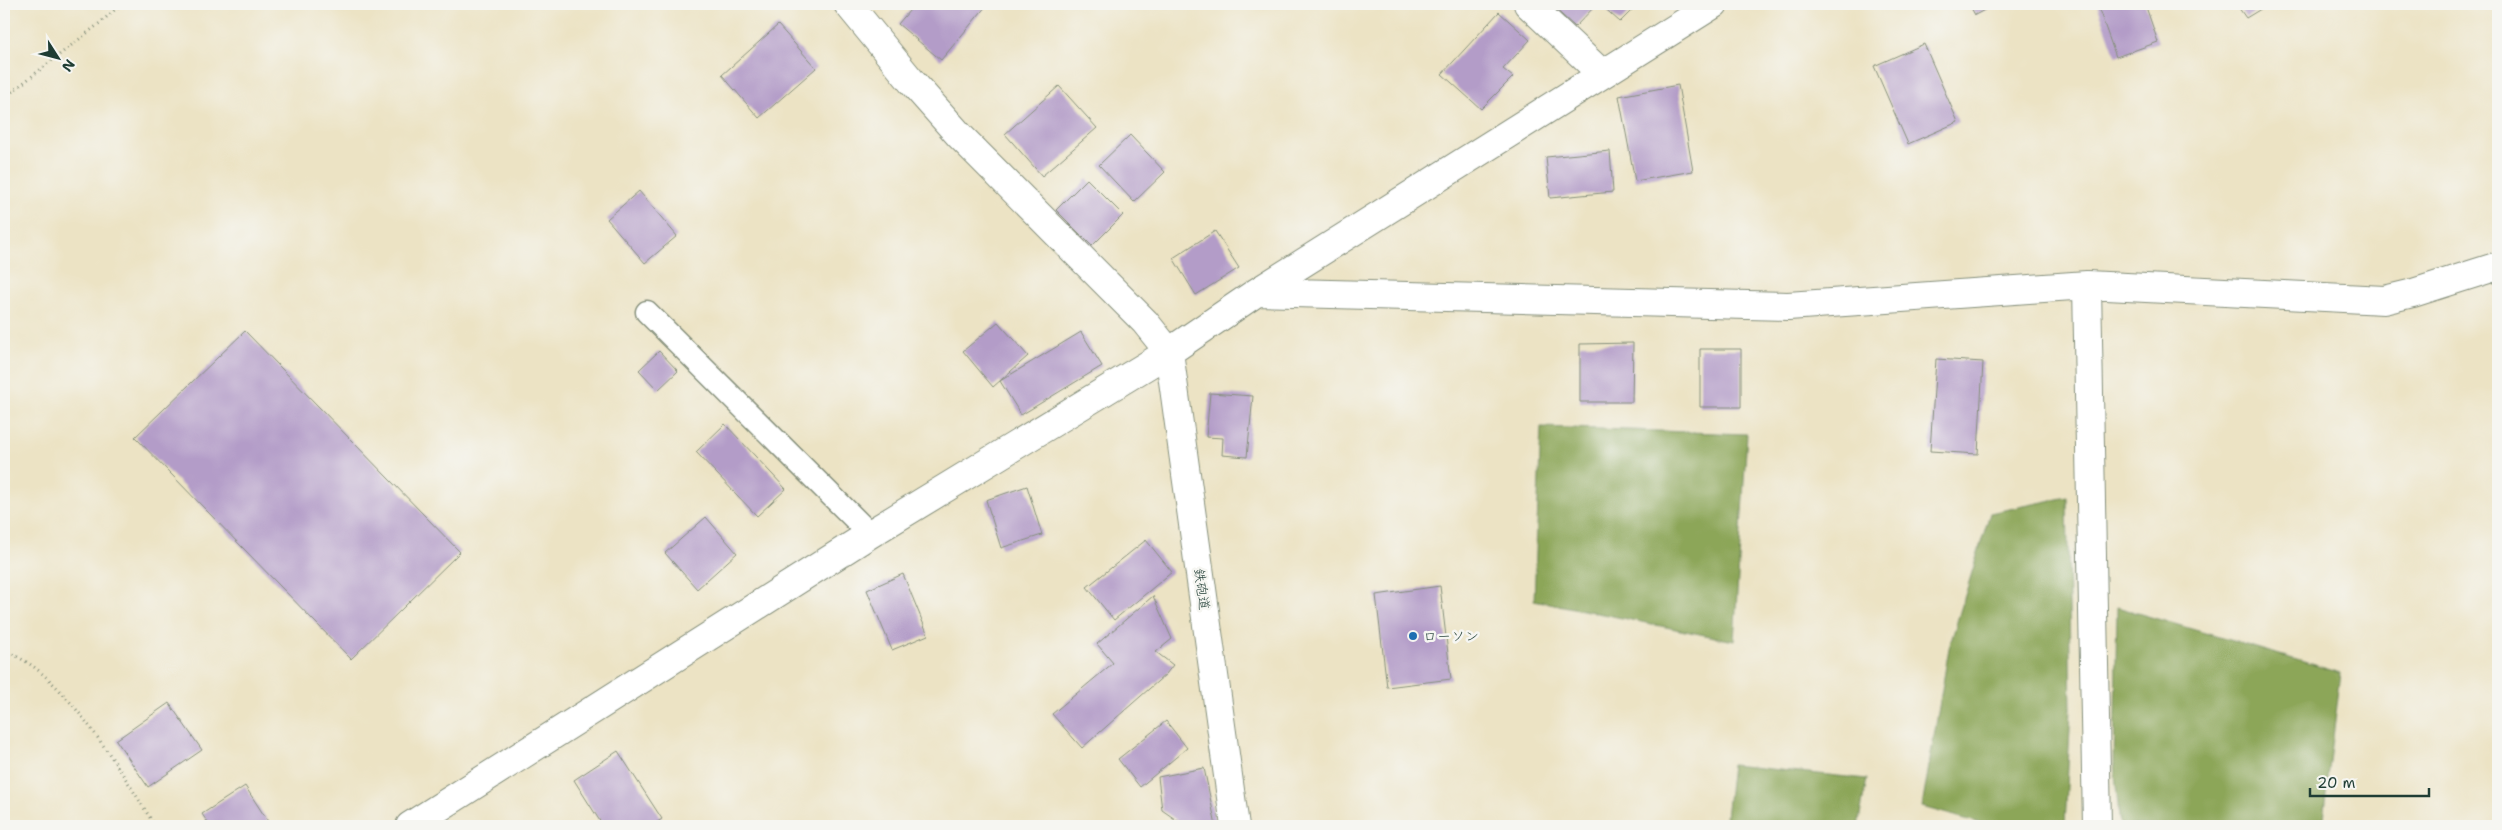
<svg xmlns="http://www.w3.org/2000/svg" width="2502" height="830" viewBox="0 0 2502 830" font-family="'Shantell Sans','Klee One',sans-serif">
  <style>
    .forest { fill: #8ca659; stroke: #567246 }
    .building { fill: #b39cc8 }
    .lines { fill: none; stroke-linecap: round; stroke-linejoin: round }
    .service-casing { stroke: #86907c; stroke-width: 25 }
    .minor-casing { stroke: #86907c; stroke-width: 30 }
    .tertiary-casing { stroke: #86907c; stroke-width: 30 }
    .path { stroke: #86907c; stroke-width: 3; stroke-dasharray: 1 4; stroke-linecap: butt }
    .service { stroke: #fff; stroke-width: 22 }
    .minor { stroke: #fff; stroke-width: 28 }
    .tertiary { stroke: #fff; stroke-width: 28 }
    .poi-dot { fill: #1f6fb2; stroke: #f6f6f2; stroke-width: 2 }
    .labels { text-anchor: middle; dominant-baseline: central; stroke-width: 5; stroke-linejoin: round; paint-order: stroke }
    .street-label { font-size: 14px; fill: #1f3d34; stroke: #f6f6f2 }
    .poi-label { font-size: 14px; fill: #1f3d34; stroke: #f6f6f2; text-anchor: start }
  </style>
  <rect width="100%" height="100%" fill="#f6f6f2"/>
  <filter id="ink" filterUnits="userSpaceOnUse"><feTurbulence type="fractalNoise" baseFrequency=".02" numOctaves="2"/><feDisplacementMap in="SourceGraphic" scale="10" xChannelSelector="R" yChannelSelector="G"/><feConvolveMatrix kernelMatrix="1 2 1 2 8 2 1 2 1" color-interpolation-filters="sRGB"/></filter>
  <filter id="wash" filterUnits="userSpaceOnUse"><feTurbulence type="fractalNoise" baseFrequency=".0096" numOctaves="4" result="noise"/><feDisplacementMap in="SourceGraphic" scale="20" xChannelSelector="R" yChannelSelector="G"/><feGaussianBlur stdDeviation="1.12" result="paint"/><feColorMatrix in="noise" values="0 0 0 0 0 0 0 0 0 0 0 0 0 0 0 0 0 1.4 0 .05"/><feComposite in="paint" operator="in"/></filter>
  <g filter="url(#wash)">
    <rect width="100%" height="100%" fill="#ece3c4"/>
    <path class="forest" d="M1541,427l206,7 -13,207 -200,-41z
      M2067,497l4,212 -6,117h-74l-69,-19 27,-159 41,-135z
      M2117,607l224,66 -19,153h-202l-6,-62z
      M1732,765l135,14 -9,47h-133z"/>
    <g id="blocks">
      <path class="building" d="M915,4h71l1,1 -46,55 -43,-36z
        M1550,4h47l-22,23z
        M1600,4h38l-18,18z
        M1969,4h27l-21,11z
        M2097,4h48l13,38 -42,15z
        M2236,4h33l-23,14z
        M1499,12l31,28 -27,29 10,8 -32,32 -39,-35z
        M778,25l38,43 -57,50 -37,-43z
        M1924,44l34,78 -50,22 -34,-78z
        M1678,85l15,86 -58,10 -16,-85z
        M1059,86l38,42 -55,48 -37,-42z
        M1130,135l35,37 -31,30 -35,-37z
        M1610,151l3,41 -63,6 -4,-41z
        M1087,179l36,36 -31,31 -36,-36z
        M639,191l38,45 -32,27 -38,-44z
        M1215,231l24,37 -43,27 -23,-37z
        M998,322l30,34 -35,31 -30,-36z
        M245,331l215,221 -109,107 -216,-222z
        M1081,332l21,34 -81,49 -21,-34z
        M1633,343l-1,59h-52v-58z
        M1700,349h41v58h-41z
        M659,351l19,20 -20,19 -19,-20z
        M1936,359l47,3 -5,92 -48,-3z
        M1210,393l43,3 -6,61 -25,-2 1,-17 -17,-1z
        M725,424l61,65 -29,27 -61,-64z
        M1027,486l15,49 -41,13 -15,-48z
        M706,517l31,36 -40,36 -32,-36z
        M1146,540l26,32 -58,48 -27,-33z
        M903,574l25,61 -36,15 -25,-60z
        M1440,586l11,93 -64,8 -11,-92z
        M1153,596l19,43 -16,13 17,13 -7,9 -84,74 -30,-34 61,-51 -16,-19z
        M169,703l33,47 -54,37 -32,-47z
        M1166,721l21,27 -47,39 -22,-28z
        M618,751l44,68 -11,7h-48l-29,-46z
        M1204,768l12,58h-31l-23,-16 -4,-33z
        M245,786l26,40h-61l-8,-12z"/>
    </g>
  </g>
  <g filter="url(#ink)">
    <use href="#blocks" fill-opacity="0" stroke="#86907c" stroke-width="1"/>
    <g class="lines">
      <g class="service-casing">
        <path id="service" d="M647,312l223,222"/>
      </g>
      <g class="minor-casing">
        <path id="minor" d="M848,4l64,78 48,54 185,186 24,30
          M1528,4l73,69
          M2087,285l10,541
          M1257,292l531,14 299,-21 297,15 29,-7 85,-27
          M1169,352l88,-60 457,-288
          M1169,352l66,474"/>
      </g>
      <g class="tertiary-casing">
        <path id="tertiary" d="M410,826l460,-292 299,-182"/>
      </g>
      <path class="path" d="M4,98l96,-75 21,-19
        M4,649c9,6 21,11 30,18 45,34 91,110 121,159"/>
      <use href="#service" class="service"/>
      <use href="#minor" class="minor"/>
      <use href="#tertiary" class="tertiary"/>
    </g>
  </g>
  <circle class="poi-dot" cx="1413" cy="636" r="5"/>
  <g class="labels">
    <g class="street-label">
      <text transform="translate(1202 589) rotate(82)">鉄砲道</text>
    </g>
    <g class="poi-label">
      <text x="1423" y="636">ローソン</text>
    </g>
  </g>
  <rect width="2502" height="830" fill="none" stroke="#f6f6f2" stroke-width="20"/>
  <g transform="translate(58 58) rotate(126)" stroke="#f6f6f2" stroke-width="4" paint-order="stroke">
  <path d="M0-4L9 19L0 12L-9 19Z" fill="#1f3d34"/>
  <text y="-8" font-size="14" font-weight="bold" text-anchor="middle" fill="#1f3d34">N</text>
  </g>
  <path d="M2310 788v8h119v-8" fill="none" stroke="#1f3d34" stroke-width="2.5"/>
  <text x="2317" y="788" font-size="15" fill="#1f3d34" stroke="#f6f6f2" stroke-width="4" paint-order="stroke">20 m</text>
</svg>
